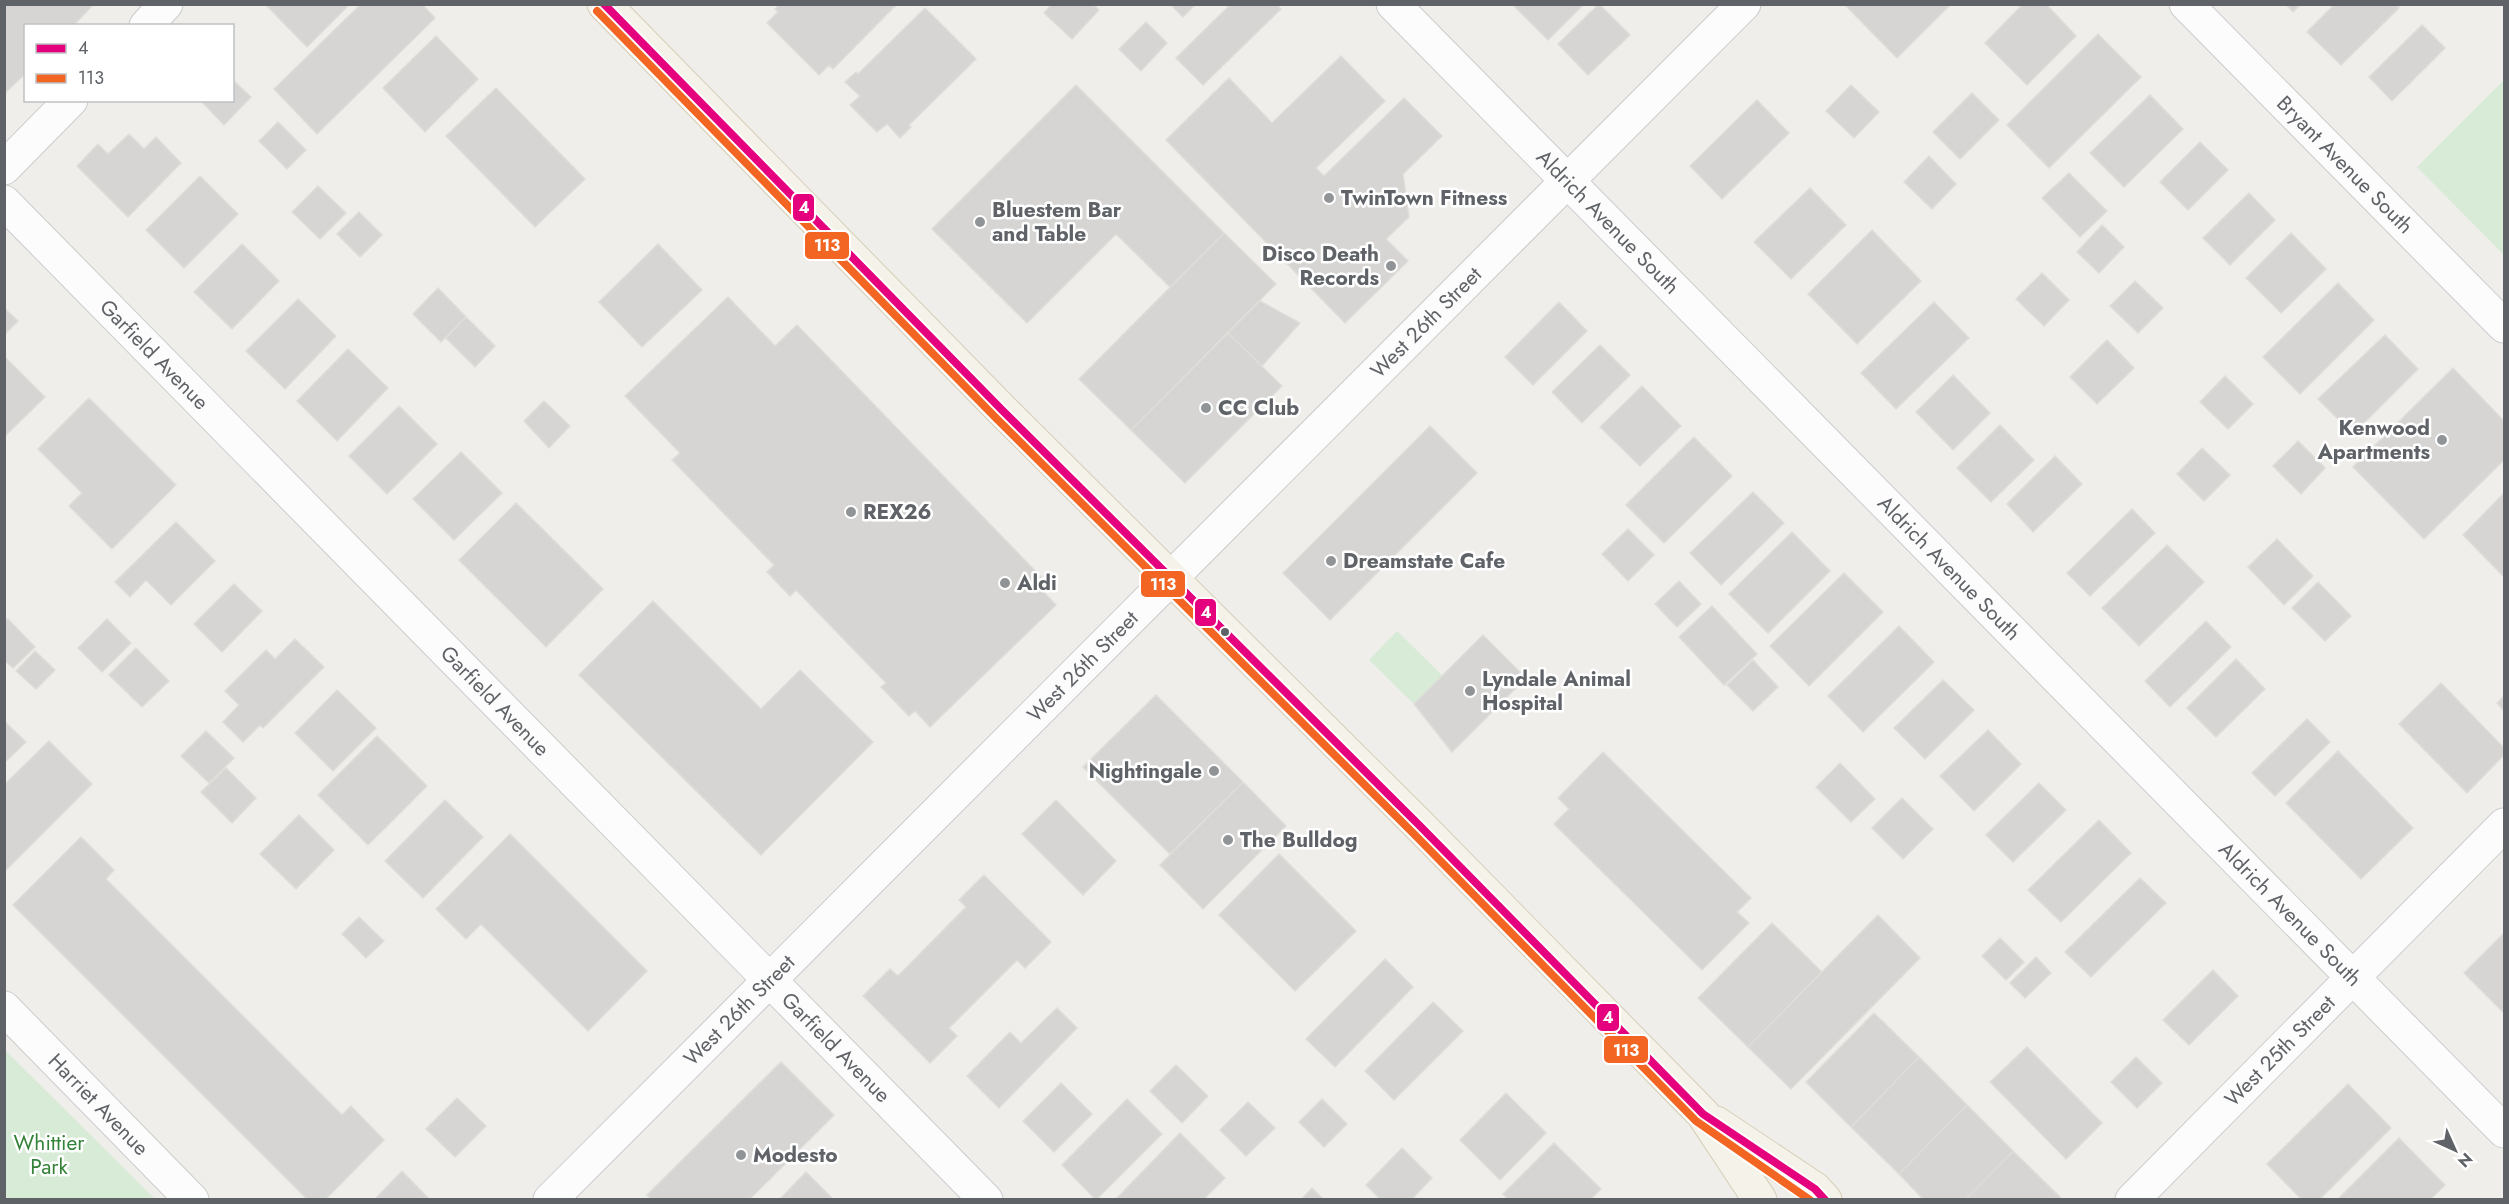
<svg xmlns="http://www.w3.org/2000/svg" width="2509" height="1204" viewBox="0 0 2509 1204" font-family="Jost,sans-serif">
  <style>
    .green { fill: #d8ebd6 }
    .building { fill: #d6d5d3; stroke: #deddd9; stroke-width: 1.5 }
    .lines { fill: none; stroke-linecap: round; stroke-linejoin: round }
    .street-casing { stroke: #cbcccc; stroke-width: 35 }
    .secondary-casing { stroke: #cacacb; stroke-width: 35 }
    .primary-casing { stroke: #d7ceb8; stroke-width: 35 }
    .street { stroke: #fdfcfc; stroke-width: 33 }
    .secondary { stroke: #fdfcfc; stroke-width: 33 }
    .primary { stroke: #f4f2e9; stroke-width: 33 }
    .bus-1-casing { stroke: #fff; stroke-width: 12 }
    .bus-2-casing { stroke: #fff; stroke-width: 12 }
    .bus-1 { stroke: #e5007d; stroke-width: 8 }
    .bus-2 { stroke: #f26522; stroke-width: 8 }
    .poi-dot { fill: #919496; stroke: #fff; stroke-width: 2 }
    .bus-dot { fill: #5f6368; stroke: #fff; stroke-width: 2 }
    .labels { text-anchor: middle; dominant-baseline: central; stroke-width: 5; stroke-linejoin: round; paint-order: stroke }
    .street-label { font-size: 21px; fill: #5f6368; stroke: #fff }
    .poi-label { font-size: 21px; font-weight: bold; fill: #5f6368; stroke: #fff; text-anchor: start }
    .park-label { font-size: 21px; fill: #348238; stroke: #fff }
    .line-badge { stroke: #fff; stroke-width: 2 }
    .badge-label { font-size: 16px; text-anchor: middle; font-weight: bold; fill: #fff }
  </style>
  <rect width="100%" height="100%" fill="#efeeea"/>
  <path class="green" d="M2504,80v175l-87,-88z
    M1397,631l46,45 -29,28 -45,-44z
    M5,1050l150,149h-150z"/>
  <path class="building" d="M8,4h82l2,2 -19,20h-47v47l-22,21v-86z
    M265,4h85l-43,43z
    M361,4h61l13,14 -118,116 -43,-45z
    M780,4h117l-64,65 -4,-4 -10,10 -52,-52 11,-11 -3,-3z
    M1052,4h41l6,6 -27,29 -28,-26z
    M1170,4h26l-13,13z
    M1231,4h45l5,5 -78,76 -27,-27z
    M1518,4h66l-36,36 -33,-33z
    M1599,4l31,31 -42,40 -30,-31z
    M1844,4h107l-54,54z
    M2023,4h23l30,32 -49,49 -42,-42z
    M2286,4h15l-8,8z
    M2335,4h61l3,4 -58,57 -34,-33z
    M925,8l51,51 -67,66 2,2 -11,11 -13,-14 -10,8 -27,-27 10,-9 -15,-14 11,-10 2,2z
    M1146,22l21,21 -26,28 -22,-22z
    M2422,25l23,23 -53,53 -23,-24z
    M2098,34l43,43 -92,91 -42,-43z
    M436,36l42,43 -53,53 -42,-44z
    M1341,56l44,45 -69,67 8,8 80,-78 38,38 -39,38 6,43 -23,22 22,22 -63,62 -179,-183 63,-62 43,45z
    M232,79l19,18 -27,28 -24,-25h32z
    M1076,85l148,148 -54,54 -54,-53 -89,89 -95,-94z
    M1851,85l28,27 -25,26 -28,-27z
    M496,88l89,91 -50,48 -89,-91z
    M1972,93l27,27 -39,39 -27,-27z
    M2150,95l33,34 -59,58 -34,-34z
    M1757,100l32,33 -67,66 -32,-33z
    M278,122l28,28 -19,19 -28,-28z
    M129,134l15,15 12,-12 25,26 -53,54 -51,-51 21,-22 10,10z
    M2200,142l28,28 -40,40 -28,-28z
    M1929,156l27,28 -24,25 -28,-27z
    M2069,173l38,38 -27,26 -38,-39z
    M200,176l38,38 -54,54 -38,-38z
    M318,186l28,27 -26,26 -28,-27z
    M1810,188l36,37 -55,54 -37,-37z
    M2249,193l26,27 -45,45 -27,-27z
    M359,212l23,23 -22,22 -23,-23z
    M2102,225l22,22 -25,26 -22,-21z
    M1872,230l49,51 -64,63 -49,-50z
    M1224,233l52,51 -145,146 -52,-51z
    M2291,233l35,36 -45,44 -35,-35z
    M242,244l37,37 -47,48 -38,-37z
    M658,244l44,46 -60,57 -43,-45z
    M2042,273l27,27 -25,26 -28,-27z
    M2135,281l28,27 -25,25 -28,-27z
    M2338,283l36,37 -74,74 -37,-37z
    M438,288l28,29 -25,25 -28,-28z
    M728,297l47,49 22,-21 251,259 -6,6 14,15 -126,122 -15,-16 -6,5 -28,-29 5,-4 -90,-93 -6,6 -23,-24 7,-7 -102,-105 8,-7 -55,-57z
    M298,299l38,37 -51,53 -39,-38z
    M1260,301l40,22 -38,43 -34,-33z
    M1559,302l28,29 -54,54 -28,-28z
    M1934,302l35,36 -73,71 -35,-36z
    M4,308l14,13 -14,14z
    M466,317l29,29 -20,21 -29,-29z
    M1228,333l54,53 -97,97 -54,-53z
    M2385,335l33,34 -65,65 -35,-35z
    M2107,340l27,28 -37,36 -27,-27z
    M1600,345l30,30 -48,48 -30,-31z
    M348,349l40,39 -51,53 -40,-40z
    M6,358l39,39 -41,40v-77z
    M2453,368l51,53v39l-80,79 -71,-72z
    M1953,375l37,38 -37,37 -37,-38z
    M2225,376l28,28 -25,25 -28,-27z
    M1642,386l39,40 -41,40 -40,-39z
    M89,398l87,87 -64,64 -43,-43 13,-13 -44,-44z
    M544,401l26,25 -21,22 -25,-27z
    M399,406l38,38 -50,50 -38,-38z
    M2000,425l34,35 -43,42 -34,-34z
    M1430,426l47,47 -147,147 -47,-47z
    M1694,437l38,39 -68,67 -38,-38z
    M2298,441l27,27 -24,26 -28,-28z
    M2202,448l28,27 -26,26 -27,-27z
    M461,452l41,41 -48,47 -41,-41z
    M2055,456l27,28 -49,48 -26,-28z
    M1753,492l31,31 -63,62 -31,-32z
    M2504,493v84l-41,-42z
    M516,503l87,86 -57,58 -87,-87z
    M2132,509l23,24 -65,63 -23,-23z
    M176,522l39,39 -44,44 -25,-25 -16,17 -15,-15z
    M1628,529l26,26 -26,26 -26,-27z
    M1792,532l38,39 -62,62 -39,-39z
    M2277,539l36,37 -29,29 -36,-38z
    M2167,545l37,37 -65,64 -37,-38z
    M1844,573l39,39 -74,74 -39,-40z
    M1679,581l22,23 -24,23 -22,-23z
    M2318,582l33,34 -26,25 -33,-33z
    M234,584l28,27 -40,41 -28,-28z
    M653,601l108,108 39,-39 73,72 -112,113 -182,-180z
    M1712,606l45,48 -33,31 -45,-48z
    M8,619l27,28 -22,21 -9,-8v-38z
    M107,619l24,24 -29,29 -24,-24z
    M2206,621l25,26 -61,60 -25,-26z
    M1899,626l35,36 -71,70 -35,-36z
    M1483,635l43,43 -74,74 -38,-48z
    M295,639l29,28 -61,61 -3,-3 -17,17 -20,-20 16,-17 -14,-14 41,-41 9,9z
    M136,648l33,33 -27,26 -33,-32z
    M35,651l20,19 -19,19 -20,-18z
    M2236,659l29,30 -49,48 -29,-29z
    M1753,660l25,27 -25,24 -26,-26z
    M1943,680l31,30 -49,49 -31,-31z
    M2441,683l63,65v7l-37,38 -68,-69z
    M337,690l39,38 -43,43 -38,-38z
    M1156,695l87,87 -73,72 -87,-87z
    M2504,696v15l-7,-8z
    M2307,719l23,23 -55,54 -23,-23z
    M4,721l22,21 -22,21z
    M1988,730l33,34 -47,47 -34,-35z
    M206,731l28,27 -25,25 -28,-27z
    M377,736l50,50 -59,59 -50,-50z
    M49,741l43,43 -88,88v-87z
    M2338,751l75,77 -52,51 -75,-76z
    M1603,752l148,146 -14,14 12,11 -47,47 -148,-146 15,-15 -11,-11z
    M1840,763l35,36 -24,23 -35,-35z
    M226,768l30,30 -24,25 -31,-31z
    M1243,782l43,44 -83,83 -43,-44z
    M2039,783l27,27 -53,52 -27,-27z
    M1902,798l31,31 -30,30 -31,-31z
    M445,800l38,37 -60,61 -38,-37z
    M1056,800l60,61 -33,34 -61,-61z
    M299,815l35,35 -38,39 -36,-35z
    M2099,820l32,33 -70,69 -33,-32z
    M510,834l137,137 -59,60 -107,-107 -15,15 -30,-30z
    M81,837l33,33 -8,9 236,236 9,-9 33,34 -59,60h-17l-295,-295z
    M1279,854l77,77 -61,60 -76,-76z
    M984,875l67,67 -26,26 -8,-8 -68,68 8,8 -27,27 -67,-67 27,-27 8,7 68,-69 -7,-7z
    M2140,878l26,25 -75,74 -26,-25z
    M1878,915l42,43 -129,131 -43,-42z
    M359,917l25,24 -18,17 -24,-24z
    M1772,923l50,49 -74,75 -50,-49z
    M2504,933v80l-40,-40z
    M2000,938l24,24 -18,18 -24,-24z
    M2036,957l15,16 -26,25 -15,-15z
    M1385,959l28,28 -78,80 -29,-28z
    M2213,970l25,26 -49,49 -26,-25z
    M1433,1002l30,29 -69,69 -29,-29z
    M1057,1008l20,20 -78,80 -32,-32 43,-44 11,11z
    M1874,1013l45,44 -68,70 -45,-45z
    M2027,1047l75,76 -36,36 -76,-77z
    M1919,1057l48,48 -68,69 -48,-47z
    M2136,1057l26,26 -25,25 -26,-26z
    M781,1062l53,53 -85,85h-97l-5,-5z
    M1176,1065l32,31 -26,27 -32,-32z
    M1061,1083l31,31 -38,38 -31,-31z
    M2348,1084l43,44 -72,72h-17l-35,-36z
    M1506,1093l40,40 -46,47 -40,-40z
    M457,1098l29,28 -31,31 -29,-28z
    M1127,1099l35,35 -66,66 -34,-35z
    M1322,1099l25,25 -23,23 -25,-25z
    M1248,1102l27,26 -29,28 -26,-26z
    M1967,1105l46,46 -48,49h-41l-25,-26z
    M1180,1133l45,45 -22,22h-88z
    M2399,1138l46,47 -15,15h-93z
    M1554,1143l47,46 -11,11h-81l-6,-6z
    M1402,1148l30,30 -21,22h-30l-15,-15z
    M2013,1151l47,46 -3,3h-92z
    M402,1171l28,29h-56z
    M806,1172l28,28h-55z
    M1312,1188l12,12h-23z"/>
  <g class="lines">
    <g class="street-casing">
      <g id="street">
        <path id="s1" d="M1393,4l1111,1127"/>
        <path id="s2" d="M2186,4l318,322"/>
        <path d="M146,26l20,-22"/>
        <path d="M4,168l67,-68"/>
        <path id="s3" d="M4,202l982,998"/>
        <path id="s4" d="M4,1008l188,192"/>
        <path id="s5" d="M2132,1200l372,-375"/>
      </g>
    </g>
    <g class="secondary-casing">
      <g id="secondary">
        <path id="s6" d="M550,1200l1194,-1196"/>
      </g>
    </g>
    <g class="primary-casing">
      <path id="primary" d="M604,4l398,406 417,415 284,289 57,86
        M1716,1123l99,66 10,11"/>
    </g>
    <use href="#street" class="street"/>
    <use href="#secondary" class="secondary"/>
    <use href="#primary" class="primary"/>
    <g class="bus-1-casing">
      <path id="bus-1" d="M604,4l398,406 417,415 284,289 112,75 10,11"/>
    </g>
    <g class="bus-2-casing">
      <path id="bus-2" d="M597,11l398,406 417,415 284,289 114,79"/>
    </g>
    <use href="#bus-1" class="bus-1"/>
    <use href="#bus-2" class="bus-2"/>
  </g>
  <g class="poi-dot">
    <circle cx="1329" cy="198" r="6"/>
    <circle cx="980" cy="222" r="6"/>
    <circle cx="1391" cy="266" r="6"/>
    <circle cx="1206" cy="408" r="6"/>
    <circle cx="2442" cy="440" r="6"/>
    <circle cx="851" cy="512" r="6"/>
    <circle cx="1331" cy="561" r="6"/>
    <circle cx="1005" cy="583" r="6"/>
    <circle cx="1470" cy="691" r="6"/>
    <circle cx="1214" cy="771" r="6"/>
    <circle cx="1228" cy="840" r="6"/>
    <circle cx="741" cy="1155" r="6"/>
  </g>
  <circle class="bus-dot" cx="1225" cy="632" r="5"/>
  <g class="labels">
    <g class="street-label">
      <text stroke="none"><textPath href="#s2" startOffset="226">Bryant Avenue South</textPath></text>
      <text stroke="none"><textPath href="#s1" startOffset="306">Aldrich Avenue South</textPath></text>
      <text stroke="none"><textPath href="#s6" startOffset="1240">West 26th Street</textPath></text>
      <text stroke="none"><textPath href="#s3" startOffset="214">Garfield Avenue</textPath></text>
      <text stroke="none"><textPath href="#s1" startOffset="792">Aldrich Avenue South</textPath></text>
      <text stroke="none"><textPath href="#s6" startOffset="754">West 26th Street</textPath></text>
      <text stroke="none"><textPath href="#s3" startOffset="700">Garfield Avenue</textPath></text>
      <text stroke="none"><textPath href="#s1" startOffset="1278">Aldrich Avenue South</textPath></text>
      <text stroke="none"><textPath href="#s6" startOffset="268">West 26th Street</textPath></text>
      <text stroke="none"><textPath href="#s3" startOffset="1186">Garfield Avenue</textPath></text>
      <text stroke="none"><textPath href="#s5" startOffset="210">West 25th Street</textPath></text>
      <text stroke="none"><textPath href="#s4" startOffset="135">Harriet Avenue</textPath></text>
    </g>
    <g class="poi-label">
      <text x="1341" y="198">TwinTown Fitness</text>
      <text x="992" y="210">Bluestem Bar<tspan x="992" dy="24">and Table</tspan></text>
      <text x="1379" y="254" text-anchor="end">Disco Death<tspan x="1379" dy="24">Records</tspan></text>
      <text x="1218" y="408">CC Club</text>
      <text x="2430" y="428" text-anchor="end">Kenwood<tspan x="2430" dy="24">Apartments</tspan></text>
      <text x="863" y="512">REX26</text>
      <text x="1343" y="561">Dreamstate Cafe</text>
      <text x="1017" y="583">Aldi</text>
      <text x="1482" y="679">Lyndale Animal<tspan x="1482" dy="24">Hospital</tspan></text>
      <text x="1202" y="771" text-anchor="end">Nightingale</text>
      <text x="1240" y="840">The Bulldog</text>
      <text x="753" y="1155">Modesto</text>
    </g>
    <g class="park-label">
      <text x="49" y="1143">Whittier<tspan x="49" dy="24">Park</tspan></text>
    </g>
  </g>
  <g class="line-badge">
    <rect x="792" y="193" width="23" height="29" rx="6" fill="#e5007d"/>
    <rect x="804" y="231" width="46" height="29" rx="6" fill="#f26522"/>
    <rect x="1140" y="570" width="46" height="28" rx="6" fill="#f26522"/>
    <rect x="1194" y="598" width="23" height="29" rx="6" fill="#e5007d"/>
    <rect x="1596" y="1003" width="24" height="29" rx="6" fill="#e5007d"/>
    <rect x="1603" y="1035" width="46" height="29" rx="6" fill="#f26522"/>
  </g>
  <g class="badge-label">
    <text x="804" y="213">4</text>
    <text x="827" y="251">113</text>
    <text x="1163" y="590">113</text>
    <text x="1206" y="618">4</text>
    <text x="1608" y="1023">4</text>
    <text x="1626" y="1056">113</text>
  </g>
  <rect width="2509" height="1204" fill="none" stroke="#5f6368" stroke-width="12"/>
  <rect x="24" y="24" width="210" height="78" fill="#ffffff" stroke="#bfc1c3" stroke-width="1.5"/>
  <rect x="36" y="44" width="30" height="9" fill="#e5007d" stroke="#bfc1c3" stroke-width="1.5"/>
  <text x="78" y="54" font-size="18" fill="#5f6368">4</text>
  <rect x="36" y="74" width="30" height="9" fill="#f26522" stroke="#bfc1c3" stroke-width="1.5"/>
  <text x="78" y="84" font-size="18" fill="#5f6368">113</text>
  <g transform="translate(2455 1150) rotate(135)" stroke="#ffffff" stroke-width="4.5" paint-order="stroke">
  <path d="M0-4.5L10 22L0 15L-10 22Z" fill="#5f6368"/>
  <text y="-9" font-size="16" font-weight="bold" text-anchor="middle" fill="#5f6368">N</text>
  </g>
</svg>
